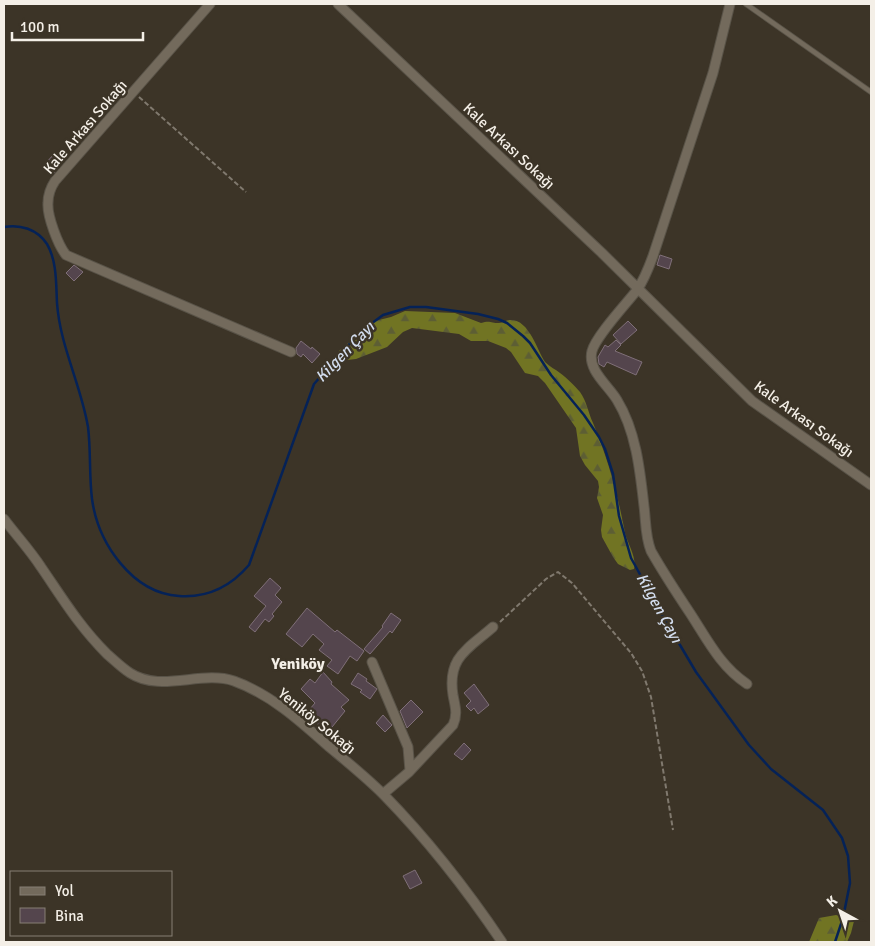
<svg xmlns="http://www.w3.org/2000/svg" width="875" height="946" viewBox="0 0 875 946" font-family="Signika,sans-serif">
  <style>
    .forest { fill: url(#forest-firs) }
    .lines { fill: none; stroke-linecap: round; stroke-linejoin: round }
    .stream { stroke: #052257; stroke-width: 2.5 }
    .building { fill: #54454d; stroke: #7f6f78 }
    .service-casing { stroke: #595348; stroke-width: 6 }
    .minor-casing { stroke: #595348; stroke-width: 11 }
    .path { stroke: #80796e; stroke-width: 2; stroke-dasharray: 5 2.5; stroke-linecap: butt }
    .service { stroke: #736a5c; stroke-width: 4.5 }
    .minor { stroke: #736a5c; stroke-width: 9 }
    .labels { text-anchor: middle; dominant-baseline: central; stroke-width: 5; stroke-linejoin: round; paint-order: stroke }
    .street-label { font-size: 15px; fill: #f4efe7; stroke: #3c3427 }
    .water-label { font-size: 16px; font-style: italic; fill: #d2dced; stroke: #3c3427 }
    .neighbourhood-label { font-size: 16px; font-weight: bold; fill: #f4efe7; stroke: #3c3427 }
  </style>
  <defs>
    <pattern id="forest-firs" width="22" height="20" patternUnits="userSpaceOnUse" patternTransform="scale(1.25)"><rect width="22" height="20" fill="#717423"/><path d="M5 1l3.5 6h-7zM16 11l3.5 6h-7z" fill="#5d5e34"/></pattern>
  </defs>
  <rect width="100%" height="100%" fill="#3c3427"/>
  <path class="forest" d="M405,311l50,2 26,10c9,-3 10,0 18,0 4,0 7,-3 11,-3 19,-1 27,30 35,42 5,5 10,7 15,11 7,5 15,13 20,19 7,10 8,20 13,31 15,36 25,72 32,110 3,11 12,25 9,36l-4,1 -12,-6 -5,-7 -11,-20 -1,-7 2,-15 -6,-17 2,-11 -1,-6 -13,-16 -5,-9 -4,-28 -31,-45 -7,-7 -13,-3 -14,-21 -5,-4 -18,-7h-17l-12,-7 -47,-6 -9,4 -16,15 -31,12 -17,2 -2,-3v-5l4,-4 34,-28 16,-4z
    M836,915l18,6 -3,12 -4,9h-38l10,-24z"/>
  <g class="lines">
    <path class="stream" d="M4,227c16,-3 33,2 43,17 10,17 9,40 10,59 3,43 24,82 31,124 3,24 1,48 4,72 6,44 40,94 87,97 28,2 52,-10 70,-31l65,-181 46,-52 23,-17 27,-8h16l52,7 20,5 9,4 16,13 7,7 21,32 33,40 15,22 6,12 8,25 6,42 12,42 33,60 32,54 53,73 22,24 52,41 19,28 6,18 2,27 -7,35 -8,24"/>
  </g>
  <path class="building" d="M55,153l9,7 -10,13 -10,-8z
    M660,255l12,4 -3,10 -12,-4z
    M74,265l9,7 -9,9 -8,-8z
    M628,321l9,9 -16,14 -8,-9z
    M616,340l5,5 -6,6 27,11 -6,13 -29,-13 -3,5 -5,-3 -1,-7 7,-12 3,2z
    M301,341l10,8 1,-2 8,7 -8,9 -9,-9 -2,3 -4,-3 -1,-6z
    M270,578l11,10 -6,7 7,7 -10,12 2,2 -5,6 -4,-3 -10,13 -6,-5 17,-21 -12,-10z
    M307,608l28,24 2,-2 27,21 -7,10 -7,-5 -12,18 -11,-8 5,-6 -13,-10 5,-6 -11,-10 -11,13 -16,-13z
    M391,613l10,7 -9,13 -2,-2 -20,23 -6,-5 19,-22 -1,-1z
    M323,672l9,10 -1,2 18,16 -8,7 4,4 -17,21 -12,-9 -1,2 -11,-9 11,-13 -14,-14 9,-10 5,4z
    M358,673l9,6 -1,2 11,8 -7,10 -10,-7 2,-2 -11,-6z
    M474,684l15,21 -11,9 -4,-6 -3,3 -5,-5 5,-5 -7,-8z
    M411,700l12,12 -16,16 -7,-17z
    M383,715l9,10 -7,7 -9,-9z
    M464,743l7,7 -9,10 -8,-6z
    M415,870l7,13 -12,6 -7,-13z"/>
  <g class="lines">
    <g class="service-casing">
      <path id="service" d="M746,4l125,88"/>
    </g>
    <g class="minor-casing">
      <path id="minor" d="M210,4l-155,177c-4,6 -7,14 -7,22 -1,13 10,42 18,52l225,97
        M338,4l264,249 150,148 119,84
        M730,4l-17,69 -60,183c-4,11 -9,24 -16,34 -11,14 -41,46 -45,61 -5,19 16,34 25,49 19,31 23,70 27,106 2,15 1,30 7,45 12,21 25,41 39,62 17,26 30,53 57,71
        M4,519c12,16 26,31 37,48 22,32 38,59 66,87 7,6 15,14 23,19 31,20 71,-3 104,8 36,13 65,39 93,64 19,16 39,32 57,50 44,45 83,95 118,147
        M372,662l36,85 2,24
        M383,794l26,-22 44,-47c5,-11 2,-19 0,-30 -6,-38 15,-46 40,-68"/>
    </g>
    <path class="path" d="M139,97l107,95
      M500,622l46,-43 12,-7 14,11 59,70 11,18 9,26 22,133"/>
    <use href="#service" class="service"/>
    <use href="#minor" class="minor"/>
  </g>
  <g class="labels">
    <g class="street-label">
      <text transform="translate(85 127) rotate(-49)">Kale Arkası Sokağı</text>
      <text transform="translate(509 146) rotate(43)">Kale Arkası Sokağı</text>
      <text transform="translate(804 419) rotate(36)">Kale Arkası Sokağı</text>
      <text transform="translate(317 721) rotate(39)">Yeniköy Sokağı</text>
    </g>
    <g class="water-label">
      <text transform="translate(345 352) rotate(-46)">Kilgen Çayı</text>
      <text transform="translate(659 608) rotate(61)">Kilgen Çayı</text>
    </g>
    <g class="neighbourhood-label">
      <text x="298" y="664">Yeniköy</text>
    </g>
  </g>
  <rect width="875" height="946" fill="none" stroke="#f4efe7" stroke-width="10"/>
  <rect x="10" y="871" width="162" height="65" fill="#3c3427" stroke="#867f74"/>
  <rect x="20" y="887" width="25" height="8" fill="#736a5c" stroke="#867f74"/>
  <text x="55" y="896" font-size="15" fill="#f4efe7">Yol</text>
  <rect x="20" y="908" width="25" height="15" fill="#54454d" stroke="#867f74"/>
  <text x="55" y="921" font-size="15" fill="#f4efe7">Bina</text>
  <g transform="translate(840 911) rotate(320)" stroke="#3c3427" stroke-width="4" paint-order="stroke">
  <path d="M0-4L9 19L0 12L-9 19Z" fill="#f4efe7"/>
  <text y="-8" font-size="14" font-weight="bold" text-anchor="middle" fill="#f4efe7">K</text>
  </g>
  <path d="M12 32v8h131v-8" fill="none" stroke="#f4efe7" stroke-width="2.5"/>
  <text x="20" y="32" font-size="15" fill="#f4efe7" stroke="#3c3427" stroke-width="4" paint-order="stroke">100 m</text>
</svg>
